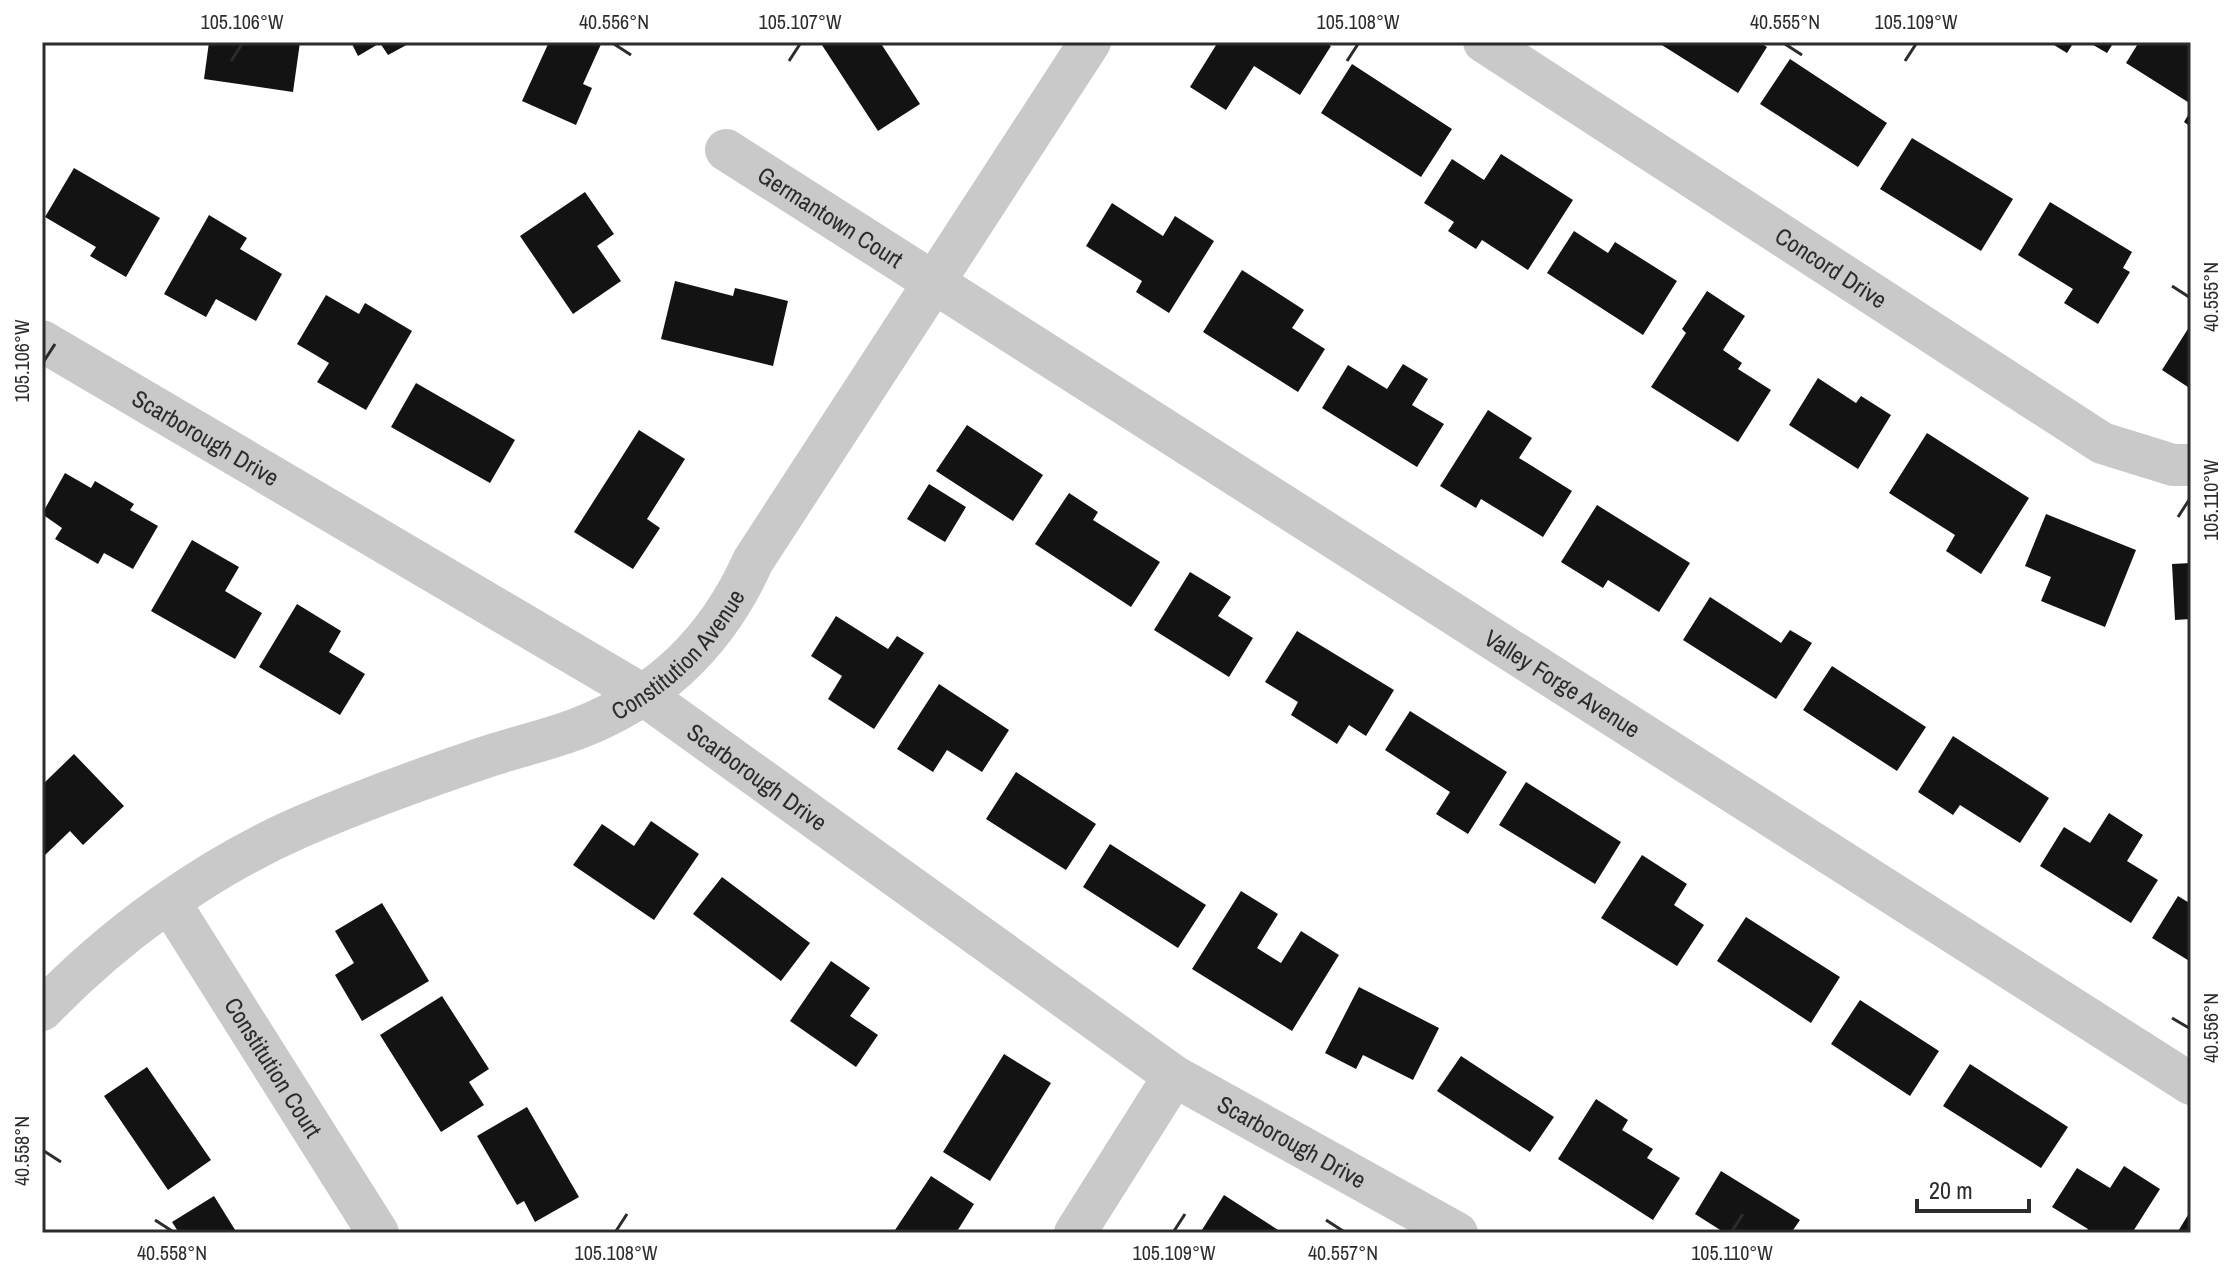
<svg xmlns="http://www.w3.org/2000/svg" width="2233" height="1275" viewBox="0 0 2233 1275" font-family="'Archivo Narrow',sans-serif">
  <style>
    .building { fill: #131313 }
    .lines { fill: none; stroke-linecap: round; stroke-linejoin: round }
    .street { stroke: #c9c9c9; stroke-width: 42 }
    .ticks { fill: none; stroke: #2c2c2c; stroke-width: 3 }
    .labels { text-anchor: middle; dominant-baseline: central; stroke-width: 8; stroke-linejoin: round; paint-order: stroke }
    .street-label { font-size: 24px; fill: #2c2c2c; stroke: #fff }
    .neatline { fill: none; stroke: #2c2c2c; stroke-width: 3 }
    .ticks-label { font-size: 20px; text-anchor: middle; fill: #2c2c2c }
  </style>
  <rect width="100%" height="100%" fill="#fff"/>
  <path class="building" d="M209,42h91l-7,50 -89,-13z
    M351,42h61l-24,13 -8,-12 -22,13z
    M549,42h53l-19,42 9,4 -16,37 -54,-24z
    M820,42h60l40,62 -42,27z
    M1218,42h106l7,4 -31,49 -46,-29 -28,44 -36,-23z
    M1657,42h102l8,5 -29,46z
    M2049,42h25l-7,11z
    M2088,42h26l-7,11z
    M2139,42h52v62l-65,-41z
    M1790,59l97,64 -29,44 -98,-63z
    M1352,64l100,65 -31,48 -100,-64z
    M2191,110v17l-7,-5z
    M1912,138l101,61 -32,52 -101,-62z
    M1501,154l72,46 -45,70 -46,-30 -6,9 -28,-18 6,-9 -30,-19 28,-44 32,21z
    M74,168l86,50 -34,59 -36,-21 6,-9 -51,-30z
    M585,192l29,42 -17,12 24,35 -48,33 -53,-78z
    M2050,202l82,50 -9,16 7,4 -32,52 -34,-21 9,-14 -55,-34z
    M1112,203l51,33 12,-20 39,25 -45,72 -33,-21 6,-11 -56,-35z
    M209,215l38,23 -7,11 42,25 -26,47 -40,-22 -10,18 -42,-23z
    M1574,231l34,22 7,-11 62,39 -34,54 -96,-62z
    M1242,270l62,40 -12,18 33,21 -27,43 -95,-60z
    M675,281l58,15 2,-8 53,13 -15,65 -112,-27z
    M1707,291l38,25 -22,34 19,13 -4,6 33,21 -33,52 -87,-55 35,-54 -4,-4z
    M326,295l33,19 6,-11 47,28 -46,79 -49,-28 12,-19 -32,-19z
    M2191,324v65l-29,-19z
    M1403,364l25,15 -16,26 32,19 -27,43 -95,-59 26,-43 39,24z
    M1818,378l38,25 5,-7 30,19 -33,54 -69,-44z
    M416,383l99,57 -25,43 -99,-56z
    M1488,410l44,28 -13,20 53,33 -29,46 -62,-38 -5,9 -36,-22z
    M967,425l76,50 -30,46 -77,-50z
    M639,430l46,29 -38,60 13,9 -27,41 -59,-37z
    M1927,433l102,65 -48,76 -35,-23 9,-16 -66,-42z
    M65,473l26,15 4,-7 39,23 -4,6 28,16 -25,43 -29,-16 -6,11 -43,-25 7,-11 -20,-14z
    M929,484l37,23 -21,35 -38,-23z
    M1069,493l29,19 -5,8 67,42 -29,45 -96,-63z
    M1597,505l93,58 -31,49 -51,-32 -5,8 -42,-26z
    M2046,514l90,36 -31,77 -64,-26 10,-24 -26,-11z
    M192,540l47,27 -14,24 37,22 -27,46 -84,-48z
    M2191,563v56l-16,1 -3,-56z
    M1190,572l41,25 -13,19 35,22 -24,39 -75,-47z
    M1710,597l71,46 9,-13 22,13 -36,56 -93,-59z
    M297,604l44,27 -12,21 36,22 -25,41 -81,-48z
    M836,616l52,33 9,-13 27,17 -50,76 -46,-30 14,-23 -31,-20z
    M1297,631l97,59 -28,46 -17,-11 -12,19 -46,-29 7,-13 -33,-20z
    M1832,666l94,61 -29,44 -94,-61z
    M939,684l70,46 -27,42 -35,-22 -14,22 -36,-23z
    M1410,711l97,61 -39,62 -32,-20 14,-22 -65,-42z
    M1953,736l96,62 -29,45 -60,-38 -7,10 -35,-23z
    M74,754l50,52 -41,39 -13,-14 -25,24 -3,-70z
    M1016,772l80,52 -30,46 -80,-51z
    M1526,782l95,60 -26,42 -96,-59z
    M2109,813l34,22 -16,26 31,19 -27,43 -91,-57 24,-39 26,16z
    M651,821l48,33 -45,66 -81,-55 29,-41 32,22z
    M1110,844l96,61 -28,43 -95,-61z
    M1642,855l45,29 -13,21 30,20 -27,41 -76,-48z
    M722,877l88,66 -29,38 -88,-67z
    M1241,891l37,23 -21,34 24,15 20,-32 38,24 -47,76 -100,-62z
    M2178,896l13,8v58l-39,-24z
    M382,903l47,78 -67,40 -27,-46 19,-12 -19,-32z
    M1746,917l94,60 -29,46 -94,-62z
    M831,961l39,27 -20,28 28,19 -22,32 -66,-46z
    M1359,987l80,41 -26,52 -50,-25 -7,14 -31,-16z
    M442,996l47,73 -20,13 15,23 -43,27 -61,-97z
    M1860,1000l79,51 -29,45 -79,-52z
    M1004,1054l47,29 -61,98 -47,-29z
    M1461,1056l93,61 -24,35 -93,-61z
    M1970,1064l98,63 -27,41 -98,-62z
    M147,1067l64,93 -43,30 -64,-94z
    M1596,1099l32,21 -6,10 31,19 -6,9 33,20 -27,42 -95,-61z
    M527,1107l52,90 -44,25 -11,-21 -7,4 -40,-69z
    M2124,1166l36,23 -28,44h-46l2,-4 -36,-22 25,-39 33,20z
    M1721,1171l79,49 -9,13h-66l-30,-19z
    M931,1176l43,28 -18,29h-63z
    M1224,1195l54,35 -1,3h-77z
    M214,1196l23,37h-58l-7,-11z
    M2191,1210v23h-14z"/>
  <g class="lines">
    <g class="street">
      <path id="s1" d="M1484,42l618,401 71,22h18"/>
      <path id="s2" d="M726,150l1465,934"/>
      <path id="s3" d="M42,341l603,355 529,380 283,157"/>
      <path id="s4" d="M170,903l208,330"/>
      <path id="s5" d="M42,1010c71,-74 163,-141 256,-182 64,-28 128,-51 194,-73 28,-9 59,-16 87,-27 82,-32 138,-87 174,-167l337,-519"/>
      <path d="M1075,1233l99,-157"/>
    </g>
  </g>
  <path class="ticks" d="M614,44l17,11M1785,44l17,11M231,61l11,-17M789,61l11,-17M1347,61l11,-17M1905,61l11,-17M2172,286l17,11M44,361l11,-17M2178,517l11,-17M2172,1018l17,10M44,1151l17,11M155,1220l17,11M1326,1220l17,11M616,1231l11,-17M1174,1231l11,-17M1732,1231l11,-17"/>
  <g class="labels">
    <g class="street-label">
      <text stroke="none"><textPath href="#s2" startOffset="124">Germantown Court</textPath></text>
      <text stroke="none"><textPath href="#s1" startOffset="414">Concord Drive</textPath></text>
      <text stroke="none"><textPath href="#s3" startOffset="190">Scarborough Drive</textPath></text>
      <text stroke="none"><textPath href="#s5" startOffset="740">Constitution Avenue</textPath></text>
      <text stroke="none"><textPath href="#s2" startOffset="992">Valley Forge Avenue</textPath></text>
      <text stroke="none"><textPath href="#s3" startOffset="838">Scarborough Drive</textPath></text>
      <text stroke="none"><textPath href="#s4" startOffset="194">Constitution Court</textPath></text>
      <text stroke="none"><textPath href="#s3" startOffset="1486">Scarborough Drive</textPath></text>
    </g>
  </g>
  <rect width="2233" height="1275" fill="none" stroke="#ffffff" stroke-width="88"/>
  <path d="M1917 1199v12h112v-12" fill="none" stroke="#2c2c2c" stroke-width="4"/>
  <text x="1929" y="1199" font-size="24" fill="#2c2c2c" stroke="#ffffff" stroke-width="6" paint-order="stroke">20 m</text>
  <rect x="44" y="44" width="2145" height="1187" class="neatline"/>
  <g class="ticks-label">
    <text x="242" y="29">105.106°W</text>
    <text x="614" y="29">40.556°N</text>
    <text x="800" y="29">105.107°W</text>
    <text x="1358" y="29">105.108°W</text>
    <text x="1785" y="29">40.555°N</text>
    <text x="1916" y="29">105.109°W</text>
    <text transform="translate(2211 297) rotate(-90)" y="7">40.555°N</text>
    <text transform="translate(22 361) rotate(-90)" y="7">105.106°W</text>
    <text transform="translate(2211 500) rotate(-90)" y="7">105.110°W</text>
    <text transform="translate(2211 1028) rotate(-90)" y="7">40.556°N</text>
    <text transform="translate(22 1151) rotate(-90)" y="7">40.558°N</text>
    <text x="172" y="1260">40.558°N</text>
    <text x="616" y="1260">105.108°W</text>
    <text x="1174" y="1260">105.109°W</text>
    <text x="1343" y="1260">40.557°N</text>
    <text x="1732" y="1260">105.110°W</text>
  </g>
</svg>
